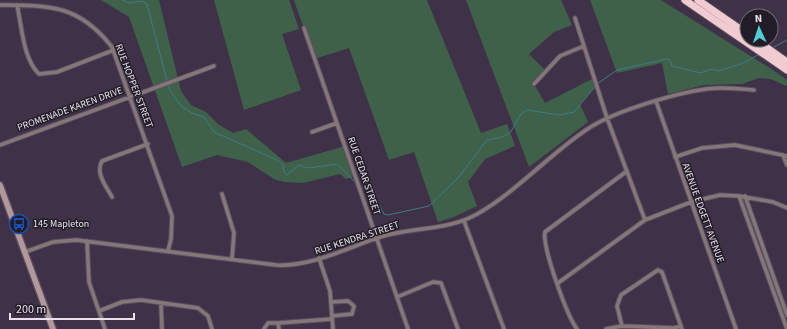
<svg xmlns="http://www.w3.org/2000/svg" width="787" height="329" viewBox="0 0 787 329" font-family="'Source Sans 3',sans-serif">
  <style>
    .green { fill: #3f614a }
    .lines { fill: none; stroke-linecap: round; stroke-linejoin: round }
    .stream { stroke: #3e7d85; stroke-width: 1 }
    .street-casing { stroke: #5a4d62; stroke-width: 5.5 }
    .secondary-casing { stroke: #5a4d62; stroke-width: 8 }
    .highway-casing { stroke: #5a4d62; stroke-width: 9 }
    .street { stroke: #857678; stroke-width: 3.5 }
    .secondary { stroke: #b0989b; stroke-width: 5.5 }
    .highway { stroke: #f0cbcf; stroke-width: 7 }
    .labels { text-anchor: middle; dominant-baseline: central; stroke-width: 3; stroke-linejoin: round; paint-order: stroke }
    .street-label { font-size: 10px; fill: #eae1ef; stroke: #221c26 }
    .poi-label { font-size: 10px; fill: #eae1ef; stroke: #221c26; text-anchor: start }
  </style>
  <rect width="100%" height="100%" fill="#3f3147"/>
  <path class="green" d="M101,0h58l22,91 10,14 15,7 12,12 15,9 13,-4 40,34 59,-17 10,30 -9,3 -6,-5 -37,9 -19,-1 -10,-3 -26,-17 -31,-7 -35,12 -53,-150z
    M214,0h75l10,29 -17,5 19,56 -57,20z
    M294,0h133l54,133 26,-9 8,22 -30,13 -17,23 9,24 -23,11 -16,5 -24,-70 -25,8 -40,-112 -35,11z
    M466,0h95l11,25 -18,7 -25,22 17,17 -12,13 11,19 49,-25 3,7 -17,19 8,18 -59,45z
    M590,0h71l112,70 14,10v6l-17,-7 -11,-1 -17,6 -38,1 -36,9 -6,-31 -45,10z"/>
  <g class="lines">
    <path class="stream" d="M122,0l7,3 13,-2 5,3 20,77
      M772,48l15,-8
      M168,84l2,7 12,16 10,6 12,4 10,15 63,28 6,5 1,7 3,3 12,-10 9,3 29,-4 19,19
      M597,84l20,-14 50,-11 3,1 2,6 29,7 11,-4 6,2 23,-7 17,-9
      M360,186c12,7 17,15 24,28l4,1 41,-9 28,-27 30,-39 12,-2 11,-5 11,-19 6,-4 33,5 14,-3 21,-25"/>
    <g class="street-casing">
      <path id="street" d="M0,5c50,0 79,0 112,42l60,169 -1,23 -3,12
        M17,5c5,22 6,54 22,69l18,-2 57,-22
        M575,18l32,100 38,102
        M304,28l104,301
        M534,84l26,-28 24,-10
        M656,101l80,228
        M312,132l25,-9
        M0,145l214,-79
        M783,155l4,10
        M675,157l27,-9 33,-3 52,11
        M222,194l12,39 -2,26
        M739,196l48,133
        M745,196l42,119
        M112,197c-6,-11 -17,-24 -10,-36l46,-17
        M464,221l40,108
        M87,241l2,41 16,47
        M25,252l28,-10 23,-2 200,25c34,2 69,-16 101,-27 34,-12 70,-6 102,-25 39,-23 70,-58 107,-83 27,-19 103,-42 135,-42 11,0 22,1 33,2
        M319,258l11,33 3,38
        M558,283l87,-63 46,-18 29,-7 19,1 34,6 14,6
        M397,297l36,-15 8,1 17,46
        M331,302l17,-1 6,5 -2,8 -20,2
        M161,303l1,26
        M99,311l23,-9 19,-2 57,8 10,8 4,13
        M622,326l-5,-20 4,-11 37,-25 4,2 20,57
        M264,329l4,-6h10
        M279,329l-1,-6 54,-4
        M577,329c-10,-13 -35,-82 -32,-97l82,-61
        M606,329l16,-3 52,2 7,-2"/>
    </g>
    <g class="secondary-casing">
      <path id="secondary" d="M0,185l53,144"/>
    </g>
    <g class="highway-casing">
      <path id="highway" d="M685,0l102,70
        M698,0l49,34
        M756,40l31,22"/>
    </g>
    <use href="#street" class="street"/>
    <use href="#secondary" class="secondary"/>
    <use href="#highway" class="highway"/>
  </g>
  <defs>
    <g id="bus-ring" transform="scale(1)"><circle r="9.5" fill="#221c26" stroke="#1a4fb4" stroke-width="1.5"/><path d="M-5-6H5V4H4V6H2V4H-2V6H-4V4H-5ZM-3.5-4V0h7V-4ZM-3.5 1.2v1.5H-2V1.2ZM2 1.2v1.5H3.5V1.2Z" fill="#1a4fb4"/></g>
  </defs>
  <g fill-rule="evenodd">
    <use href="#bus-ring" x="19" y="224"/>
  </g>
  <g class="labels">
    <g class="street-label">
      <text transform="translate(134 86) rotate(69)">RUE HOPPER STREET</text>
      <text transform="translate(70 109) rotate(-20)">PROMENADE KAREN DRIVE</text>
      <text transform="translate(364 176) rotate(71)">RUE CEDAR STREET</text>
      <text transform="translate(703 213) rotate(70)">AVENUE EDGETT AVENUE</text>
      <text transform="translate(357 238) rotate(-18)">RUE KENDRA STREET</text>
    </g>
    <g class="poi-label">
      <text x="33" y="224">145 Mapleton</text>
    </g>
  </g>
  <g transform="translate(759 28) rotate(357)"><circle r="19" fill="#221c26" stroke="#726b76"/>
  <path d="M0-3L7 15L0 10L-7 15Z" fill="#52cbd8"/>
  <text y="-6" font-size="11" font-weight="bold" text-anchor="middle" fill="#eae1ef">N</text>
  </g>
  <path d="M10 313v6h124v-6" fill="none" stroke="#eae1ef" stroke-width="2"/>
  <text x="16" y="313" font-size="12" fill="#eae1ef" stroke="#221c26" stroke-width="3" paint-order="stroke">200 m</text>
</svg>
